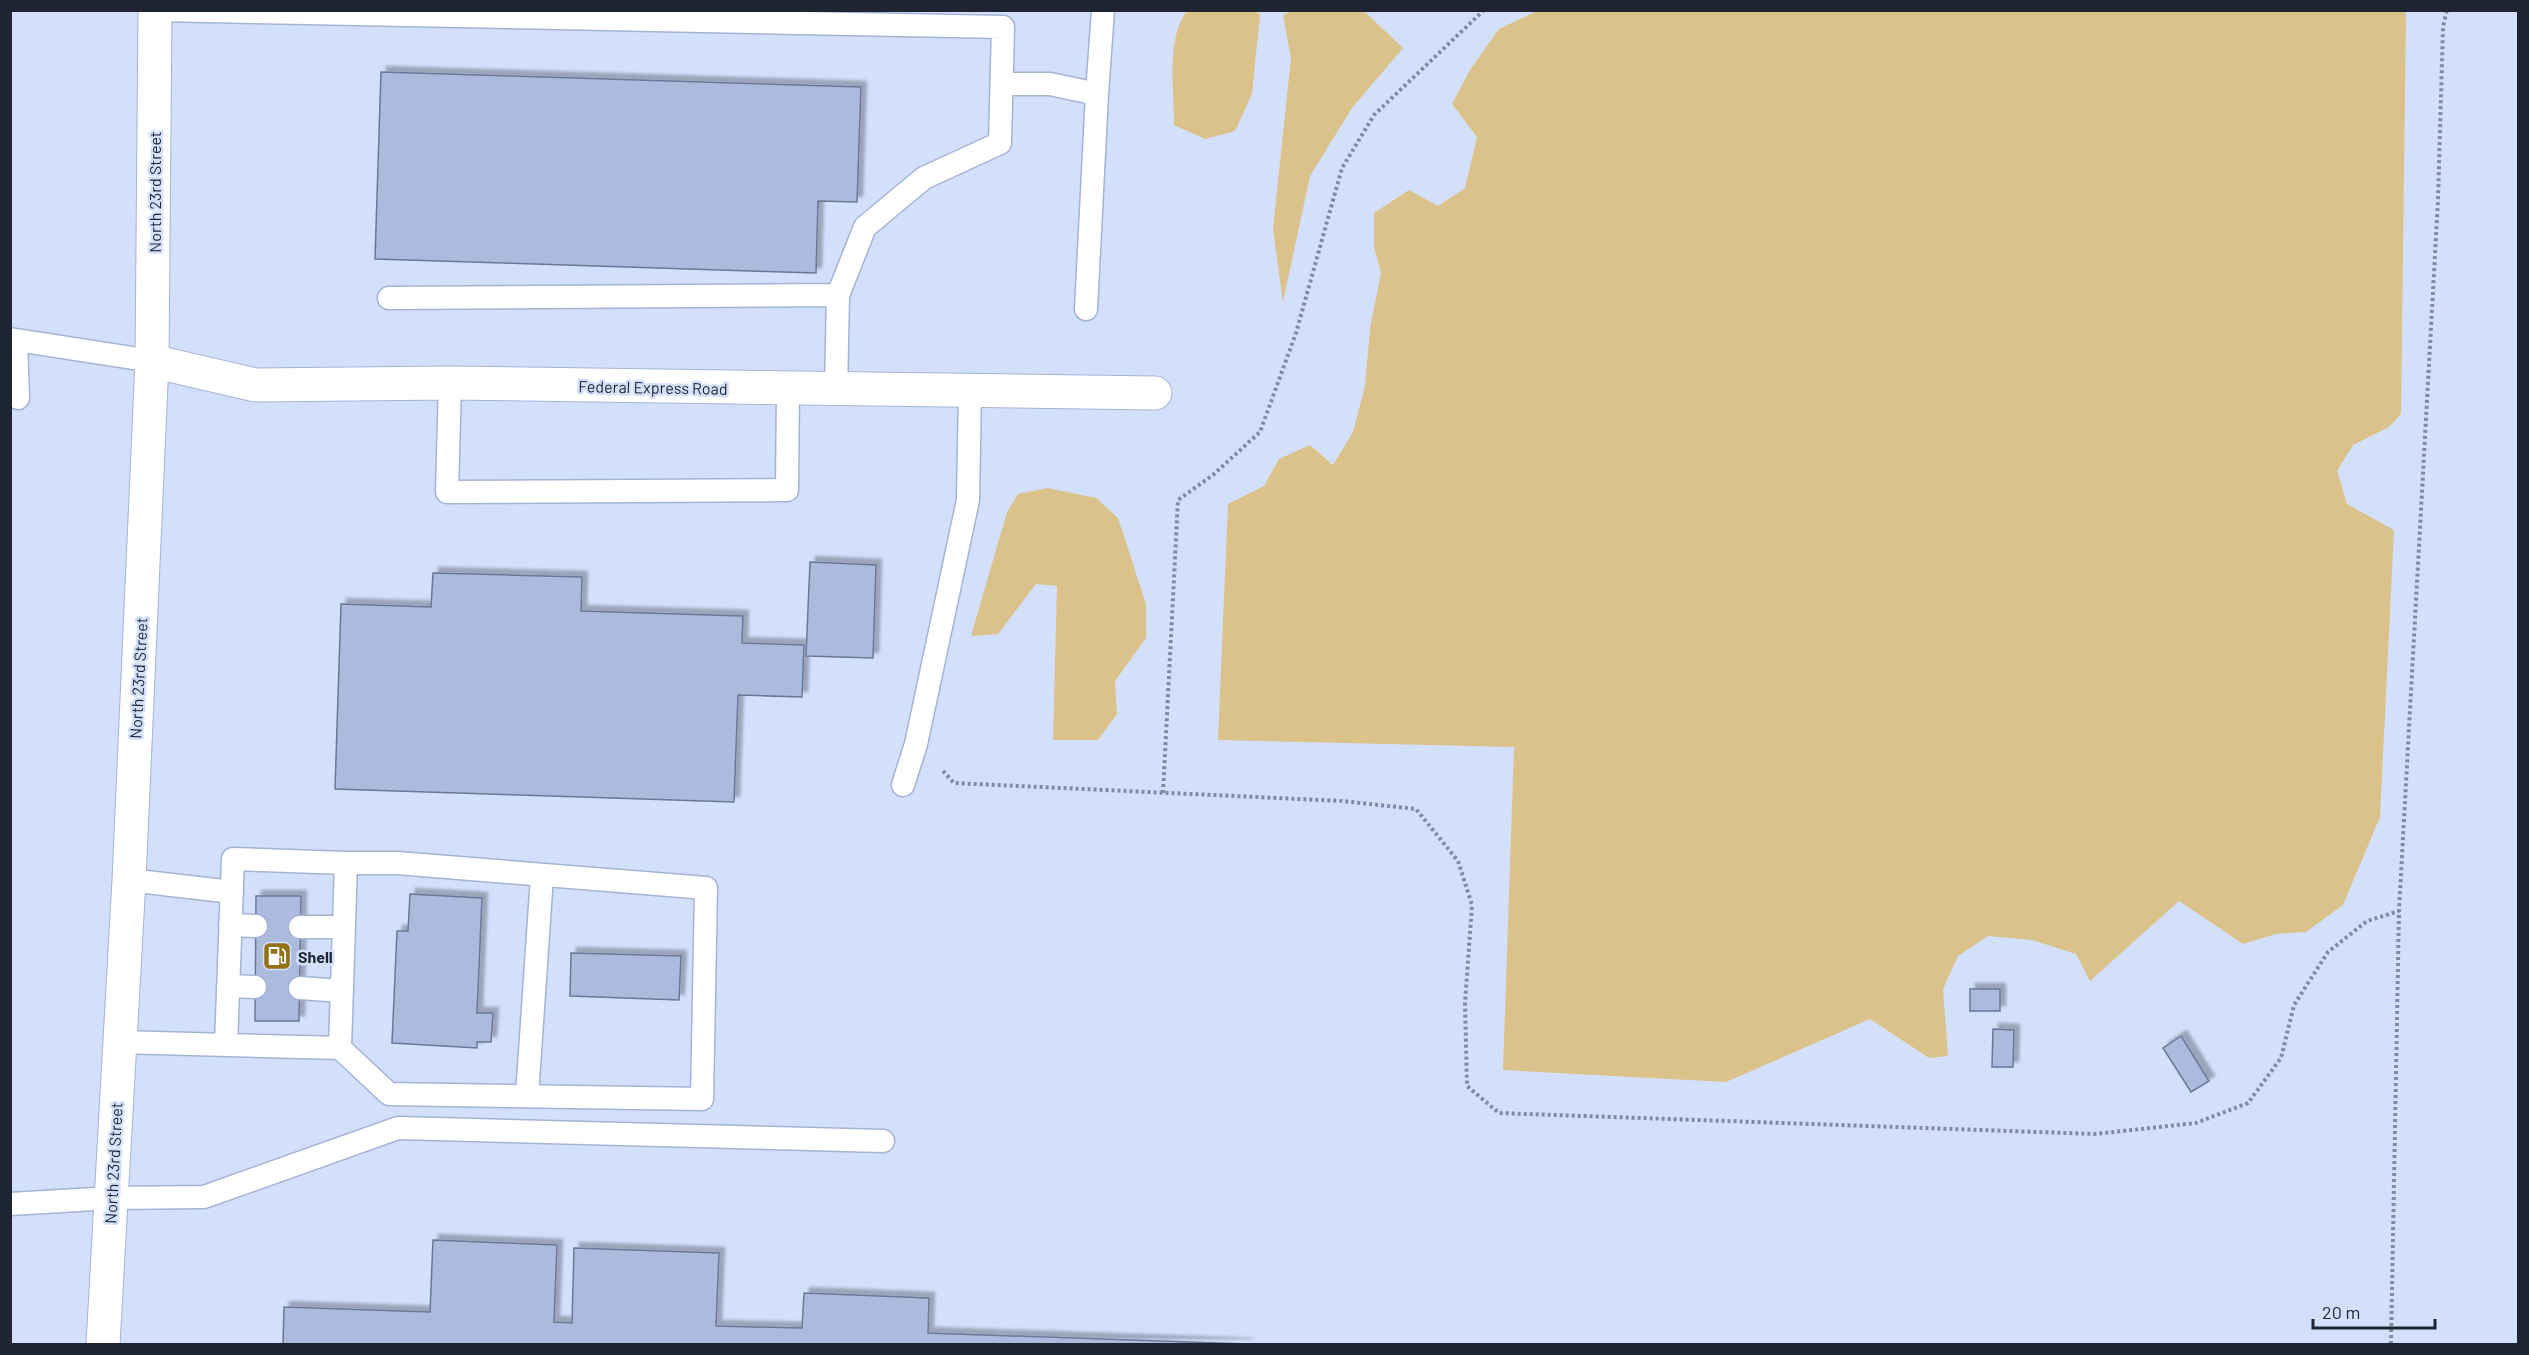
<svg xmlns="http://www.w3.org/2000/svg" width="2529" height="1355" viewBox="0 0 2529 1355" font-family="Barlow,sans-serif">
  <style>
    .green { fill: #dbc18a }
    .building { fill: #abbadd; stroke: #6a7898; stroke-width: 1.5; filter: url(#shadow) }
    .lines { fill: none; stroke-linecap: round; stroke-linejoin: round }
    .lane-casing { stroke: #a4b4d6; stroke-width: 25 }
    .street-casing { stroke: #a4b4d6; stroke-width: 35 }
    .secondary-casing { stroke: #a4b4d6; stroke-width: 35 }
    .path { stroke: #818ba0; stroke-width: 4; stroke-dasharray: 3 3; stroke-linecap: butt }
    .lane { stroke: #fff; stroke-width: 22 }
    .street { stroke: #fff; stroke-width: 33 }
    .secondary { stroke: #fff; stroke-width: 33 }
    .labels { text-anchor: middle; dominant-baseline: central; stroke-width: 5; stroke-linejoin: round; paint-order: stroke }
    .street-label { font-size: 16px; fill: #1e2431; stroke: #d3e0fc }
    .poi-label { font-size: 16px; font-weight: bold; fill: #1e2431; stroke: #d3e0fc; text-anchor: start }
  </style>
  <defs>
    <filter id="shadow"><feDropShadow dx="5.5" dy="-5.5" stdDeviation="1.5" flood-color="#0004"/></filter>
  </defs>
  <rect width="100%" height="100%" fill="#d3e0fc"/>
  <path class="green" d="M1539,10l867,1 -5,403 -12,13 -36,18 -16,26 10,33 47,26 -14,287 -37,88 -37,27 -30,2 -33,10 -64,-43 -89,80 -14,-27 -44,-14 -44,-4 -30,20 -15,33 5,67 -19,2 -59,-39 -144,63 -223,-12 11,-323 -296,-7 10,-236 36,-18 15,-27 31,-14 23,20 20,-33 12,-46 5,-57 11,-56 -7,-26v-34l35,-23 29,16 27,-18 12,-51 -25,-33 18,-34 29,-41z
    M1187,11h69l4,4 -8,79 -17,37 -30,8 -31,-14c0,-34 -8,-87 13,-114z
    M1291,11h73l39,37 -51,60 -42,68 -27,126 -10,-73 18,-171 -8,-43z
    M1048,488l48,10 22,20 28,86v34l-31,43 2,33 -19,26h-45l4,-154 -21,-2 -38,50 -27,2 36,-124 11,-18z"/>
  <path class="building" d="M381,72l480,15 -4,115 -39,-1 -2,72 -441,-14z
    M810,562l66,3 -3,93 -67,-2z
    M433,573l149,4 -1,34 162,5 -1,27 62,2 -2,52 -64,-2 -4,107 -399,-13 6,-185 90,3z
    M410,894l72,4 -5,115h16l-2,29h-14v6l-85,-5 5,-112h11z
    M256,896h45l-2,125h-44z
    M571,953l110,3 -2,44 -109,-4z
    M1970,989h30v22h-30z
    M1993,1029l21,1 -1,37h-21z
    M2181,1036l28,45 -18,11 -28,-44z
    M433,1240l124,5 -3,77 18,1 2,-75 145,5 -3,73 86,2 2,-35 125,5 -1,35 319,11h-964l1,-37 146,5z"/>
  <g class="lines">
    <g class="lane-casing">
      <path id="lane" d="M157,10l846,17 -3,116 -76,35 -59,49 -27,68 -449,3
        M1002,84h48l47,10 -11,215
        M1097,94l6,-84
        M10,339l142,22
        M16,340l2,58
        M450,383l-3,109 340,-2 1,-101
        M836,390l2,-95
        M903,785l13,-41 52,-244 2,-109
        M129,880l103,12
        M230,925l26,1
        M300,927h44
        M228,986l27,1
        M300,988l42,3
        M119,1042l221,6 6,-185 -113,-4 -7,186
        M340,1048l49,46 313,5 4,-211 -309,-25h-51
        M527,1096l15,-220
        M10,1204l102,-6 92,-1 194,-69 485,13"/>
    </g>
    <g class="street-casing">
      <path id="street" d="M152,361l103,24 195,-2 705,10"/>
    </g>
    <g class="secondary-casing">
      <path id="secondary" d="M103,1344l26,-464 23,-519 3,-351"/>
    </g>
    <path class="path" d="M943,771l11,12 388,18 74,8 42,52 14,44 -7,98 2,83 32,27 596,21 101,-11 52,-20 33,-45 13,-53 34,-53 39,-31 32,-10
      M1163,793l15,-293 35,-25 47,-43 36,-99 46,-165 32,-53 110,-105
      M2391,1344l8,-433 39,-711 5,-173 4,-17"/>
    <use href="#lane" class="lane"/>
    <use href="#street" class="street"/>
    <use href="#secondary" class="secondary"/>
  </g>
  <defs>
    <g id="fuel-square" transform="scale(1.5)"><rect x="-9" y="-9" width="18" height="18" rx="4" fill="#937119" stroke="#d3e0fc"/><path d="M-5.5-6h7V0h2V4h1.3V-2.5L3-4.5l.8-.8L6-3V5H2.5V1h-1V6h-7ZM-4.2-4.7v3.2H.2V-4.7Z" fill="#fff"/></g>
  </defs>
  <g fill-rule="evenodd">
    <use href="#fuel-square" x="277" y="956"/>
  </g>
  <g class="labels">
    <g class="street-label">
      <text transform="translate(154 192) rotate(-90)">North 23rd Street</text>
      <text transform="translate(653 387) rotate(1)">Federal Express Road</text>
      <text transform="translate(138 678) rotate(-87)">North 23rd Street</text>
      <text transform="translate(113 1163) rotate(-87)">North 23rd Street</text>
    </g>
    <g class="poi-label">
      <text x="298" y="956">Shell</text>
    </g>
  </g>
  <rect width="2529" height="1355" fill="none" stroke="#1e2431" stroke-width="24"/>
  <path d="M2313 1319v9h122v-9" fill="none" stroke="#1e2431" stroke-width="3"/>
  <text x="2322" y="1319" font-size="18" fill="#1e2431" stroke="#d3e0fc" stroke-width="4.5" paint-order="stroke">20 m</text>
</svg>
